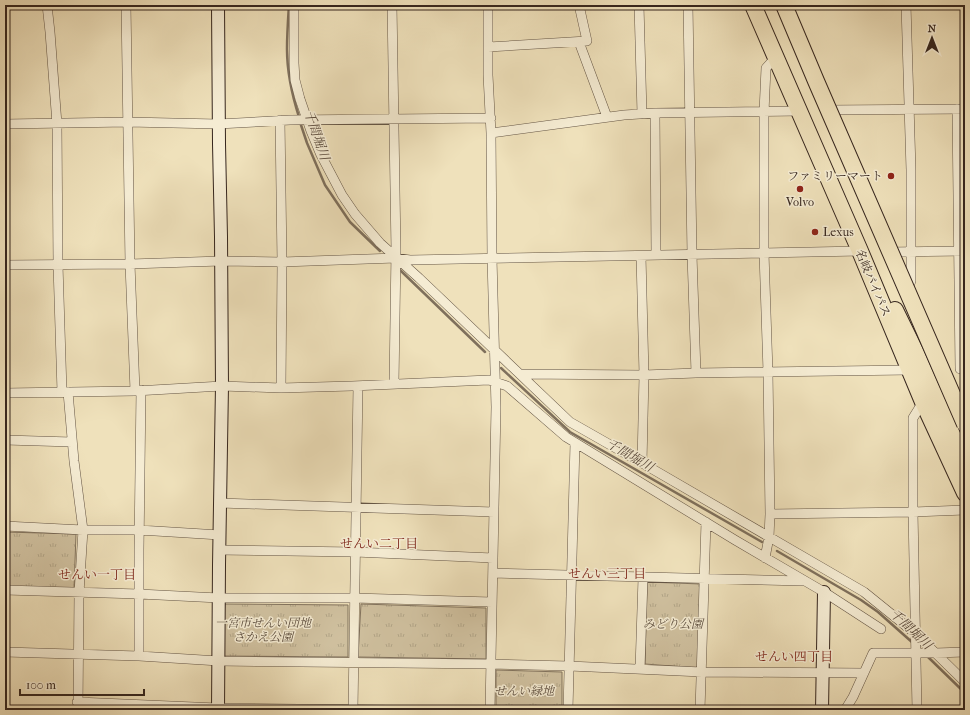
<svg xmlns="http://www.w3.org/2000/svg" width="970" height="715" viewBox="0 0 970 715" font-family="'IM FELL French Canon','Noto Serif JP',serif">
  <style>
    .grass { fill: url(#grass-tufts); stroke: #83745f }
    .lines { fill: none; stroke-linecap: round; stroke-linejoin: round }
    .stream { stroke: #7f705c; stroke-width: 2.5 }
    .street-casing { stroke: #645545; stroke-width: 10 }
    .secondary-casing { stroke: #36261e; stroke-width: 14 }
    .highway-casing { stroke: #36261e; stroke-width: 18 }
    .street { stroke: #f5ecd3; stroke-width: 9 }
    .secondary { stroke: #f5ecd3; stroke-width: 12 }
    .highway { stroke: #efe1bb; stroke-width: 16 }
    .highway-bridge-casing { stroke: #36261e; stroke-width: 18; stroke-linecap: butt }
    .highway-bridge { stroke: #efe1bb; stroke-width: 16 }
    .poi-dot { fill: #8f2418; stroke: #f5ecd3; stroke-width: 1.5 }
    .labels { text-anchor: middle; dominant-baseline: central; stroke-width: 3; stroke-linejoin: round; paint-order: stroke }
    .poi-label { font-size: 12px; fill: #36261e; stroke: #f5ecd3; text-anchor: end }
    .street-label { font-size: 12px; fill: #36261e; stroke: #f5ecd3 }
    .park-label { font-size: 12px; font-style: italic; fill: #5c4d3e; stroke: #f5ecd3 }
    .water-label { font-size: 13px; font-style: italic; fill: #5b4b3d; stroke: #f5ecd3 }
    .neighbourhood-label { font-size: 13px; fill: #7a1f14; stroke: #f5ecd3 }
  </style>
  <defs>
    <pattern id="grass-tufts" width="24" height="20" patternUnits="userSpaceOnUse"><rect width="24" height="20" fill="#d0c1a0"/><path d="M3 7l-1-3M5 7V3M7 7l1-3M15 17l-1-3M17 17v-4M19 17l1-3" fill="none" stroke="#b3a689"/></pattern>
  </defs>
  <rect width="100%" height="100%" fill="#efe1bb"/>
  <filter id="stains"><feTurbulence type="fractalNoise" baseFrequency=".005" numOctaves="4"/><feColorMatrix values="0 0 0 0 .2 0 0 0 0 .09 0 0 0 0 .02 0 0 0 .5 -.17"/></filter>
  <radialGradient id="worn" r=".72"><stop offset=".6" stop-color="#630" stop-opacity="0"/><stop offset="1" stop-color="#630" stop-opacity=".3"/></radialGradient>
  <path class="grass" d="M5,532l71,2 -2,55 -69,-3z
    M647,582l54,2 -3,84 -53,-4z
    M225,604l123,1v52l-129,-1z
    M361,604l125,4v51l-128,-2z
    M496,670l66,2v38h-66z"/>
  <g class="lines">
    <path class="stream" d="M289,5c-1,15 -2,29 -2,44 0,23 5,46 12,68
      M300,122l7,21 18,42 25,37 30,29
      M400,270l85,82
      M501,368l69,64 192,110
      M777,551l84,49 17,12 35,31
      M927,656l38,37"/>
    <g class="street-casing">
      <path id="street" d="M47,5l3,27 7,92 1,141 4,127
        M126,5l4,259 5,127
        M294,5v58l1,17 5,19 11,32 10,24 21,40 13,19 25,29 39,35 151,144 72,41 222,129 52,42 49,48
        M392,5l4,246 -2,133
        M488,5v70l3,58 1,125 4,149 -6,303
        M639,5l3,109
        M688,5l4,250 4,118
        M906,5l5,165v111l-4,10
        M579,42l28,75
        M488,47l99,-6 -8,-36
        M957,109l3,260
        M826,110l139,-1
        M655,113l1,142
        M280,120l2,142 -1,126
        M5,124l123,-2 90,2 72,-4 201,-2
        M491,133l133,-18 31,-2 144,-2
        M888,252l76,-1
        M641,256l3,119 -2,88
        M5,265l125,-1 91,-3 61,1 114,-4 14,2 450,-9
        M520,374l124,1 52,-2 213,-3
        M68,392l6,69 9,69 -4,63 -1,117
        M5,393l130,-2 87,-5 59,2 71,-2 137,-6 18,6 59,51 169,103 89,52 57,37
        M5,440l67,2
        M220,503l274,9
        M770,514l143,-2 52,-2
        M5,526l78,4h56l81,5
        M219,550l136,2 138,6
        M765,558l4,-21 1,-23 -2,-142 -4,-119v-141l2,-44 10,-11
        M493,573l310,8
        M5,590l134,4 80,4h135l138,4
        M5,652l134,4 80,5 272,3 78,2 133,6 162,1
        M139,656v-106l2,-160
        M640,669l3,-91
        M77,702l141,6 170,2
        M353,710l5,-324
        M568,710l7,-267
        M700,710l6,-188
        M845,710l8,-13 20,-44h62l30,-1
        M917,710l-4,-198v-94l10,-16"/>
    </g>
    <g class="secondary-casing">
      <path id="secondary" d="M218,5l1,139 2,93 1,149 -3,179 -1,145
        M822,710l2,-118"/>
    </g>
    <g class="highway-casing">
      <path id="highway" d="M753,5l107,246 63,151 42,91
        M895,310l20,41 50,113"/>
    </g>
    <use href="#street" class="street"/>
    <use href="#secondary" class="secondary"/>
    <use href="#highway" class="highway"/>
    <g class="highway-bridge-casing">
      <path id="highway-bridge" d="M784,5l32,76 149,343"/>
    </g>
    <use href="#highway-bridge" class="highway-bridge"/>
  </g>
  <g class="poi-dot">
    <circle cx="891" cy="176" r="4"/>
    <circle cx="800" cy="189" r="4"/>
    <circle cx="815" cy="232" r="4"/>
  </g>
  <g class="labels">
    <g class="poi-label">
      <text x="883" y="176">ファミリーマート</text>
      <text x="800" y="202" text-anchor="middle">Volvo</text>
      <text x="823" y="232" text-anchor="start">Lexus</text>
    </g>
    <g class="street-label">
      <text transform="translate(873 283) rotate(67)">名岐バイパス</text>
    </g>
    <g class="park-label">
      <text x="263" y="623">一宮市せんい団地<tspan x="263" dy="14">さかえ公園</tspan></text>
      <text x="673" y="624">みどり公園</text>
      <text x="524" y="691">せんい緑地</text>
    </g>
    <g class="water-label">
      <text transform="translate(317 135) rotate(71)">千間堀川</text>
      <text transform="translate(630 455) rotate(30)">千間堀川</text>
      <text transform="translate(911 629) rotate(43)">千間堀川</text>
    </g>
    <g class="neighbourhood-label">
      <text x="379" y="543">せんい二丁目</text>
      <text x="607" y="573">せんい三丁目</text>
      <text x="97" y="574">せんい一丁目</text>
      <text x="794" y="656">せんい四丁目</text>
    </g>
  </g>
  <rect width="970" height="715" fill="none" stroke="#efe1bb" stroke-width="20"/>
  <rect x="6" y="6" width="958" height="703" fill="none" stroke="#36261e" stroke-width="2"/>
  <rect x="10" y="10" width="950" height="695" fill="none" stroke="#36261e"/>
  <g transform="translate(932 38)" stroke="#f5ecd3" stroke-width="3" paint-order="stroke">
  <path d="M0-3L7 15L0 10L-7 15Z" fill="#36261e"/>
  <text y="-6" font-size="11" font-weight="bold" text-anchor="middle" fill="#36261e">N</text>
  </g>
  <path d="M20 689v6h124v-6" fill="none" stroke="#36261e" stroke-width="2"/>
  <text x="26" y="689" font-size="12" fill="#36261e" stroke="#f5ecd3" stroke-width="3" paint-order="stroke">100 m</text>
  <rect width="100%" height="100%" filter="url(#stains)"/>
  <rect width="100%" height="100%" fill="url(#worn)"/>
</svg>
